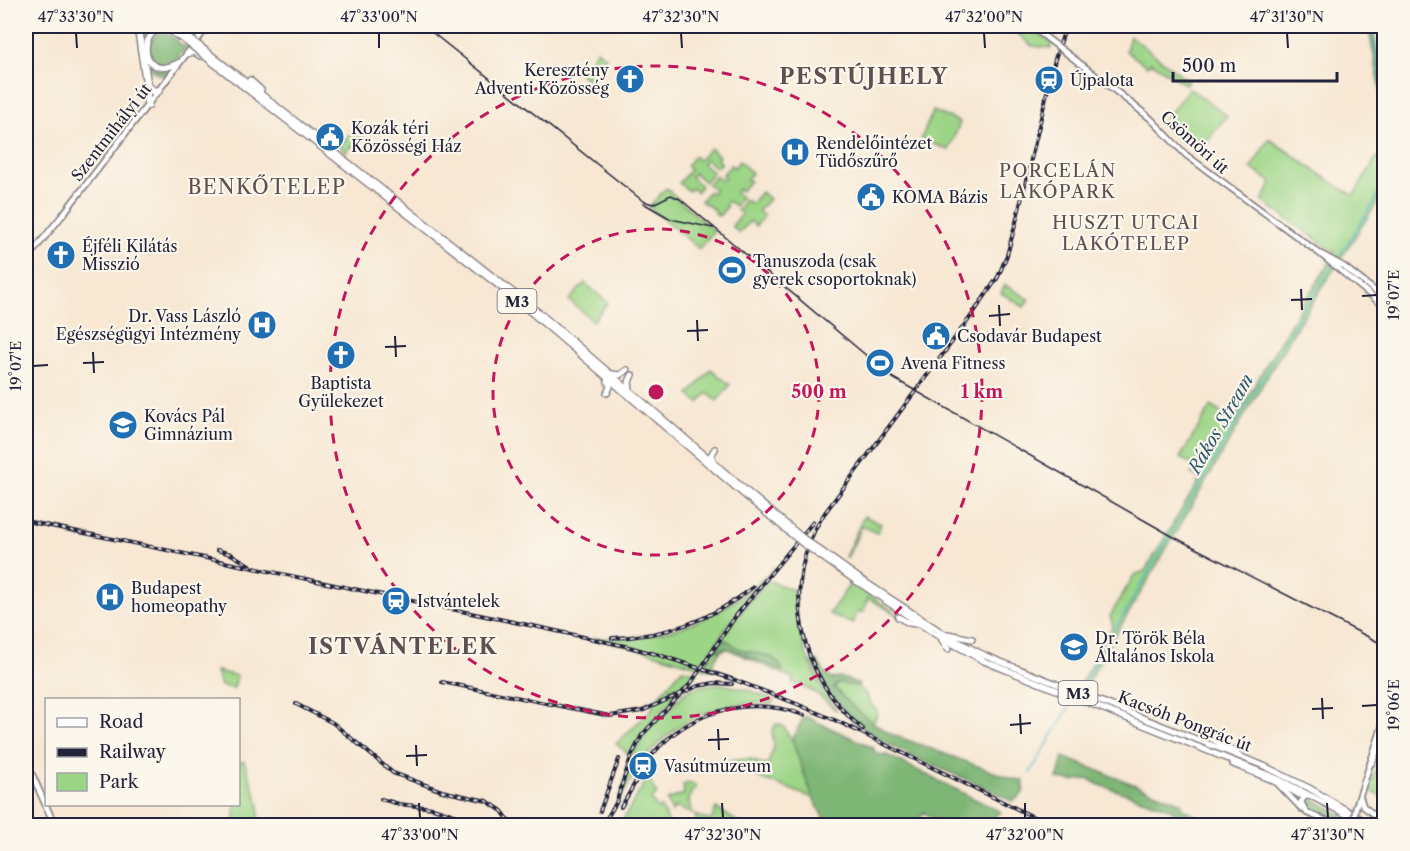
<svg xmlns="http://www.w3.org/2000/svg" width="1410" height="851" viewBox="0 0 1410 851" font-family="'Libre Caslon Text',serif">
  <style>
    .green { fill: #9dd587; stroke: #607c61; stroke-width: 1.5 }
    .forest { fill: #7eb674; stroke: #506c58; stroke-width: 1.5 }
    .lines { fill: none; stroke-linecap: round; stroke-linejoin: round }
    .stream { stroke: #43abc3; stroke-width: 1.5 }
    .secondary-casing { stroke: #8c8487; stroke-width: 8 }
    .primary-casing { stroke: #8c8487; stroke-width: 8 }
    .highway-casing { stroke: #8c8487; stroke-width: 10 }
    .secondary { stroke: #fff; stroke-width: 4.5 }
    .primary { stroke: #fff; stroke-width: 5 }
    .highway { stroke: #fff; stroke-width: 7 }
    .tram { stroke: #22223b; stroke-width: 1.5 }
    .rail-casing { stroke: #22223b; stroke-width: 4 }
    .rail { stroke: #fbf7ec; stroke-width: 1.5; stroke-dasharray: 4.5; stroke-linecap: butt }
    .secondary-bridge-casing { stroke: #8c8487; stroke-width: 8; stroke-linecap: butt }
    .primary-bridge-casing { stroke: #8c8487; stroke-width: 8; stroke-linecap: butt }
    .secondary-bridge { stroke: #fff; stroke-width: 4.5 }
    .primary-bridge { stroke: #fff; stroke-width: 5 }
    .ticks { fill: none; stroke: #22223b; stroke-width: 2 }
    .ring { fill: none; stroke: #c2185b; stroke-width: 3; stroke-dasharray: 10 8 }
    .labels { text-anchor: middle; dominant-baseline: central; stroke-width: 4.5; stroke-linejoin: round; paint-order: stroke }
    .shield { fill: #fbf7ec; stroke: #636270; stroke-width: 1.5 }
    .shield-label { font-size: 15px; font-weight: bold; fill: #22223b }
    .poi-label { font-size: 16px; fill: #22223b; stroke: #fbf7ec; text-anchor: start }
    .street-label { font-size: 16px; fill: #22223b; stroke: #fbf7ec }
    .neighbourhood-label { font-size: 18px; letter-spacing: 1.5px; fill: #604e51; stroke: #fbf7ec }
    .water-label { font-size: 18px; font-style: italic; fill: #2f5971; stroke: #fbf7ec }
    .quarter-label { font-size: 20px; letter-spacing: 1.5px; fill: #604e51; stroke: #fbf7ec }
    .district-label { font-size: 22px; font-weight: bold; letter-spacing: 1.5px; fill: #604e51; stroke: #fbf7ec }
    .centre { fill: #c2185b; stroke: #fbf7ec; stroke-width: 3 }
    .ring-label { font-size: 18px; text-anchor: middle; font-weight: bold; fill: #c2185b; stroke: #fbf7ec; stroke-width: 4.5; stroke-linejoin: round; paint-order: stroke }
    .neatline { fill: none; stroke: #22223b; stroke-width: 2 }
    .ticks-label { font-size: 15px; text-anchor: middle; fill: #22223b }
  </style>
  <rect width="100%" height="100%" fill="#fbf7ec"/>
  <filter id="ink" filterUnits="userSpaceOnUse"><feTurbulence type="fractalNoise" baseFrequency=".0167" numOctaves="2"/><feDisplacementMap in="SourceGraphic" scale="12" xChannelSelector="R" yChannelSelector="G"/><feConvolveMatrix kernelMatrix="1 2 1 2 8 2 1 2 1" color-interpolation-filters="sRGB"/></filter>
  <filter id="wash" filterUnits="userSpaceOnUse"><feTurbulence type="fractalNoise" baseFrequency=".008" numOctaves="4" result="noise"/><feDisplacementMap in="SourceGraphic" scale="24" xChannelSelector="R" yChannelSelector="G"/><feGaussianBlur stdDeviation="1.35" result="paint"/><feColorMatrix in="noise" values="0 0 0 0 0 0 0 0 0 0 0 0 0 0 0 0 0 1.4 0 .05"/><feComposite in="paint" operator="in"/></filter>
  <g filter="url(#wash)">
    <rect width="100%" height="100%" fill="#f7e7d3"/>
    <path class="green" d="M1009,26h19l24,17 -1,5 -19,-2z
      M1368,26h4l12,58v22z
      M1130,36c21,15 38,30 58,44l-2,5 -35,-23 -4,4 -21,-15z
      M597,50l9,7 -16,24 -10,-7z
      M1189,88l38,28 -29,37 -37,-28z
      M933,111l27,11 -11,28 -28,-11z
      M357,125l9,7 -12,16 -3,-3 -5,7 -6,-5z
      M1269,139c29,18 56,42 85,56l23,-38 7,6v22l-9,21 -78,120 -213,363 -5,-3 34,-60 -3,-10 24,-41 11,-4 55,-92 -9,-6 4,-7 -15,-8 31,-52 23,15 55,-95 47,-73 -74,-52 10,-18 -21,-15z
      M710,148l9,8 -2,3 4,4 -5,5 -10,-9 -3,4 10,9 -8,10 -11,-9 -3,4 10,9 -5,6 -4,-4 -3,3 -10,-8 11,-13 -4,-4 8,-10 5,4z
      M739,161l13,12 -5,6 3,2 -9,10 -3,-2 -3,3 7,6 -7,8 -7,-5 -3,4 2,2 -8,9 -5,-4 1,-2 -14,-9 8,-10 3,2 3,-3 -7,-6 8,-8 6,5 3,-3 -3,-3 9,-10 3,3z
      M666,188l48,43 -15,18 -50,-42z
      M761,192l8,7 -11,12 6,5 -8,10 -6,-5 -11,12 -7,-7 10,-12 -5,-4 9,-10 5,4z
      M585,283l23,20 -15,18 -24,-21z
      M1005,285l24,14 -5,8 -23,-14z
      M711,369l19,16 -13,16 -10,-8 -8,10 -10,-8z
      M864,516l17,8 -4,9 -15,-7 -15,32 -2,-1z
      M775,567l-47,58 -27,42 -76,-22 -33,-7c73,3 131,-18 183,-71z
      M767,580l29,11c-3,45 17,83 41,120l-21,-18 -24,-11 2,-3 -66,-30c-11,0 -14,13 -18,21l-7,-2 27,-42z
      M853,583l55,38 -40,-23 -5,15 -5,-2 -5,13 -24,-10 21,-30z
      M682,669l15,3c-21,28 -53,50 -67,83l-14,-11 37,-36v-5z
      M216,671l21,5 -3,12 -13,-2z
      M840,682c7,3 14,2 20,6 7,4 9,17 18,24l-5,11 -24,-18 -15,-18z
      M722,684l27,6 25,10 -1,4c-47,-5 -87,11 -120,45 -4,5 -9,9 -12,14 -10,14 -16,30 -25,44l18,-55 14,-23 40,-39 18,-5z
      M776,724l7,2 9,14 21,58 -92,-35 2,-2 27,-2 17,7 7,-19 -2,-16z
      M1384,745v53l-15,-8z
      M244,761l15,43v21h-24v-20l3,-1 1,-42z
      M648,777l9,17 -6,6 7,9 3,-2 9,18h-42l-7,-2z
      M689,783l6,2 1,3c-9,6 -8,17 -3,26l-18,-7 -3,5 -5,-12 17,-6 -1,-9z
      M716,808l26,17h-45l-2,-10 16,6z"/>
    <path class="forest" d="M139,26h22l2,1c-4,1 -10,2 -14,6 -9,9 -2,29 7,36h14l-5,7c-26,-4 -23,-29 -26,-50z
      M161,33c12,0 16,11 25,14 -11,15 -11,20 -31,17l-7,-9c0,-12 1,-17 13,-22z
      M723,639c8,2 10,7 17,10 15,5 38,4 43,22l-52,-22 -8,-1 -4,3 -2,-1z
      M817,660l7,12 8,7 8,-2 19,7 -1,2 -12,-1 -6,-3 -6,5c16,20 35,34 57,47l122,45 10,1c3,12 0,16 -11,21 -15,-7 -30,-16 -46,-22 -34,-13 -83,-33 -111,-57 -19,-17 -32,-38 -43,-60z
      M804,716l70,32 -1,3 11,5 1,-2 116,58 -16,13h-46l-15,-13 -6,9 6,4h-58l-20,-5 -2,5h-17l-14,-27 -21,-58z
      M1063,757l119,46 -1,4 29,18h-30l-6,-3 3,-9 -14,-7 -66,-22 -8,-5 -18,2 -14,-2z
      M1305,797h4l36,19 -3,2c-15,-1 -28,-1 -39,-12z"/>
    <g class="lines">
      <path class="stream" d="M1370,26l14,69
        M1336,261l39,-60 9,-21
        M1083,684l212,-361 38,-58
        M1030,773l43,-72"/>
    </g>
  </g>
  <g filter="url(#ink)">
    <g class="lines">
      <g class="secondary-casing">
        <path id="secondary" d="M1099,78l51,40 36,37 133,98 65,53
          M1321,254l22,12 41,32
          M26,257l9,-8 26,-32 147,-191
          M26,266l6,-14
          M26,761l29,65
          M1372,763l12,-28
          M1279,785l23,24
          M1305,796l-4,6 6,11 33,13
          M1360,797l3,9 21,17
          M1356,807l28,-86"/>
      </g>
      <g class="primary-casing">
        <path id="primary" d="M176,26l7,7
          M169,30c-32,-8 -32,56 11,32
          M187,54l7,-2 6,4
          M233,72l309,243 208,179
          M230,76l282,220 235,201
          M250,80l11,10
          M612,374l8,1 7,-5
          M607,378l3,9 -3,6
          M630,389l-1,-7 3,-7
          M714,462l-3,-7 4,-6
          M859,578l90,59 37,19 278,110 45,22 64,38
          M856,581l79,53 49,27 294,118 79,41
          M898,617l11,6 8,1
          M948,634l24,5
          M942,640l6,9
          M1207,736l30,17
          M1233,764l37,15 30,16 13,2"/>
      </g>
      <g class="highway-casing">
        <path id="highway" d="M138,26l9,59 6,6h5
          M166,26l14,11
          M145,85l3,20"/>
      </g>
      <use href="#secondary" class="secondary"/>
      <use href="#primary" class="primary"/>
      <use href="#highway" class="highway"/>
      <path class="tram" d="M424,26l219,175 10,3 18,-9 9,4 213,179 279,158 212,109
        M643,203l28,16 42,9"/>
      <g class="rail-casing">
        <path id="rail" d="M26,521l512,106 87,19 34,9 76,25 62,24 42,18 213,104
          M217,550l14,4 20,12
          M612,638c52,-1 100,-18 141,-51
          M442,682l168,34 32,-5 56,-25 16,-3 18,1
          M296,704l37,19 60,50 49,18 45,10 15,10 11,15
          M863,729c-64,-50 -85,-145 -39,-215l148,-199 26,-38 9,-22 9,-33 39,-163 11,-33
          M381,799l18,5 34,4 55,18
          M621,807c11,-17 19,-36 31,-52 37,-45 98,-60 152,-40
          M600,811l19,-52
          M602,826l14,-23 15,-46 11,-22 49,-52 44,-66 78,-95"/>
      </g>
      <use href="#rail" class="rail"/>
      <g class="secondary-bridge-casing">
        <path id="secondary-bridge" d="M1031,26l68,52
          M1353,825l3,-18"/>
      </g>
      <g class="primary-bridge-casing">
        <path id="primary-bridge" d="M183,33l50,39
          M180,37l50,39
          M750,494l53,44 56,40
          M747,497l55,46 54,38"/>
      </g>
      <use href="#secondary-bridge" class="secondary-bridge"/>
      <use href="#primary-bridge" class="primary-bridge"/>
    </g>
  </g>
  <path class="ticks" d="M76,33l1,15M379,33v15M681,33l1,15M984,33l1,15M1287,33l1,15M1301,289l1,21M1362,296l15,-1M1291,300l21,-1M999,305l1,21M989,316l21,-2M697,320l1,21M687,331l21,-1M395,336l1,21M385,347l21,-1M93,352l1,21M83,363l21,-1M33,366l15,-1M1322,698l1,21M1362,706l15,-1M1312,709l21,-1M1020,714l1,20M1010,725l21,-2M718,729l1,21M708,740l21,-1M416,745l1,21M406,756l21,-1M419,803l1,15M722,803l1,15M1025,803v15M1327,803l1,15"/>
  <g class="ring">
    <circle cx="656" cy="392" r="163"/>
    <circle cx="656" cy="392" r="326"/>
  </g>
  <defs>
    <g id="church-disc" transform="scale(1.5)"><circle r="9.5" fill="#1f6fb2" stroke="#fbf7ec"/><path d="M-1.2-6h2.4v3.5h3.3v2.4h-3.3V6h-2.4V-.1h-3.3v-2.4h3.3Z" fill="#fff"/></g>
    <g id="station-disc" transform="scale(1.5)"><circle r="9.5" fill="#1f6fb2" stroke="#fbf7ec"/><path d="M-3-6H3Q5-6 5-4V2Q5 4 3 4L4.5 6H3L1.5 4h-3L-3 6H-4.5L-3 4Q-5 4-5 2V-4Q-5-6-3-6ZM-3.5-4v3h7v-3ZM-3.5 1v1.5H-2V1ZM2 1v1.5H3.5V1Z" fill="#fff"/></g>
    <g id="civic-disc" transform="scale(1.5)"><circle r="9.5" fill="#1f6fb2" stroke="#fbf7ec"/><path d="M-.6-6.5H3V-4.5H.6V-3L4-1V1h2V6H-6V1h2V-1L-.6-3ZM-1.2 2.5V6h2.4V2.5Z" fill="#fff"/></g>
    <g id="hospital-disc" transform="scale(1.5)"><circle r="9.5" fill="#1f6fb2" stroke="#fbf7ec"/><path d="M-5-5h3v3.5h4V-5h3V5h-3V1.5h-4V5h-3Z" fill="#fff"/></g>
    <g id="stadium-disc" transform="scale(1.5)"><circle r="9.5" fill="#1f6fb2" stroke="#fbf7ec"/><path d="M0-5a6.5 5 0 1 0 0 10a6.5 5 0 1 0 0-10ZM-3.5-1.8h7v3.6h-7Z" fill="#fff"/></g>
    <g id="university-disc" transform="scale(1.5)"><circle r="9.5" fill="#1f6fb2" stroke="#fbf7ec"/><path d="M0-5L7-2L0 1L-7-2ZM-4 1L0 2.5L4 1V4Q0 6-4 4Z" fill="#fff"/></g>
    <g id="school-disc" transform="scale(1.5)"><circle r="9.5" fill="#1f6fb2" stroke="#fbf7ec"/><path d="M0-5L7-2L0 1L-7-2ZM-4 1L0 2.5L4 1V4Q0 6-4 4Z" fill="#fff"/></g>
  </defs>
  <g fill-rule="evenodd">
    <use href="#church-disc" x="630" y="79"/>
    <use href="#station-disc" x="1049" y="80"/>
    <use href="#civic-disc" x="330" y="137"/>
    <use href="#hospital-disc" x="795" y="152"/>
    <use href="#civic-disc" x="871" y="197"/>
    <use href="#church-disc" x="61" y="255"/>
    <use href="#stadium-disc" x="732" y="270"/>
    <use href="#hospital-disc" x="262" y="325"/>
    <use href="#civic-disc" x="936" y="336"/>
    <use href="#church-disc" x="341" y="355"/>
    <use href="#stadium-disc" x="880" y="363"/>
    <use href="#university-disc" x="123" y="425"/>
    <use href="#hospital-disc" x="110" y="597"/>
    <use href="#station-disc" x="396" y="601"/>
    <use href="#school-disc" x="1074" y="647"/>
    <use href="#station-disc" x="643" y="766"/>
  </g>
  <g class="labels">
    <g class="shield">
      <rect x="497.5" y="289" width="39" height="24" rx="4.5"/>
      <rect x="1058.5" y="681" width="39" height="24" rx="4.5"/>
    </g>
    <g class="shield-label">
      <text x="517" y="301">M3</text>
      <text x="1078" y="693">M3</text>
    </g>
    <g class="poi-label">
      <text x="609" y="70" text-anchor="end">Keresztény<tspan x="609" dy="18">Adventi Közösség</tspan></text>
      <text x="1070" y="80">Újpalota</text>
      <text x="351" y="128">Kozák téri<tspan x="351" dy="18">Közösségi Ház</tspan></text>
      <text x="816" y="143">Rendelőintézet<tspan x="816" dy="18">Tüdőszűrő</tspan></text>
      <text x="892" y="197">KOMA Bázis</text>
      <text x="82" y="246">Éjféli Kilátás<tspan x="82" dy="18">Misszió</tspan></text>
      <text x="753" y="261">Tanuszoda (csak<tspan x="753" dy="18">gyerek csoportoknak)</tspan></text>
      <text x="241" y="316" text-anchor="end">Dr. Vass László<tspan x="241" dy="18">Egészségügyi Intézmény</tspan></text>
      <text x="957" y="336">Csodavár Budapest</text>
      <text x="901" y="363">Avena Fitness</text>
      <text x="341" y="383" text-anchor="middle">Baptista<tspan x="341" dy="18">Gyülekezet</tspan></text>
      <text x="144" y="416">Kovács Pál<tspan x="144" dy="18">Gimnázium</tspan></text>
      <text x="131" y="588">Budapest<tspan x="131" dy="18">homeopathy</tspan></text>
      <text x="417" y="601">Istvántelek</text>
      <text x="1095" y="638">Dr. Török Béla<tspan x="1095" dy="18">Általános Iskola</tspan></text>
      <text x="664" y="766">Vasútmúzeum</text>
    </g>
    <g class="street-label">
      <text transform="translate(111 132) rotate(-52)">Szentmihályi út</text>
      <text transform="translate(1195 142) rotate(42)">Csömöri út</text>
      <text transform="translate(1185 721) rotate(21)">Kacsóh Pongrác út</text>
    </g>
    <g class="neighbourhood-label">
      <text x="1058" y="171">PORCELÁN<tspan x="1058" dy="21">LAKÓPARK</tspan></text>
      <text x="1126" y="223">HUSZT UTCAI<tspan x="1126" dy="21">LAKÓTELEP</tspan></text>
    </g>
    <g class="water-label">
      <text transform="translate(1221 424) rotate(-60)">Rákos Stream</text>
    </g>
    <g class="quarter-label">
      <text x="267" y="187">BENKŐTELEP</text>
    </g>
    <g class="district-label">
      <text x="864" y="76">PESTÚJHELY</text>
      <text x="403" y="646">ISTVÁNTELEK</text>
    </g>
  </g>
  <circle cx="656" cy="392" r="9" class="centre"/>
  <g class="ring-label">
    <text x="819" y="398">500 m</text>
    <text x="982" y="398">1 km</text>
  </g>
  <rect width="1410" height="851" fill="none" stroke="#fbf7ec" stroke-width="66"/>
  <rect x="45" y="698" width="195" height="108" fill="#fbf7ec" stroke="#a4a2a5" stroke-width="1.5"/>
  <rect x="57" y="718" width="30" height="9" fill="#ffffff" stroke="#a4a2a5" stroke-width="1.5"/>
  <text x="99" y="728" font-size="18" fill="#22223b">Road</text>
  <rect x="57" y="748" width="30" height="9" fill="#22223b" stroke="#a4a2a5" stroke-width="1.5"/>
  <text x="99" y="758" font-size="18" fill="#22223b">Railway</text>
  <rect x="57" y="773" width="30" height="18" fill="#9dd587" stroke="#a4a2a5" stroke-width="1.5"/>
  <text x="99" y="788" font-size="18" fill="#22223b">Park</text>
  <path d="M1173 72v9h164v-9" fill="none" stroke="#22223b" stroke-width="3"/>
  <text x="1182" y="72" font-size="18" fill="#22223b" stroke="#fbf7ec" stroke-width="4.5" paint-order="stroke">500 m</text>
  <rect x="33" y="33" width="1344" height="785" class="neatline"/>
  <g class="ticks-label">
    <text x="76" y="22">47°33'30"N</text>
    <text x="379" y="22">47°33'00"N</text>
    <text x="681" y="22">47°32'30"N</text>
    <text x="984" y="22">47°32'00"N</text>
    <text x="1287" y="22">47°31'30"N</text>
    <text transform="translate(1394 295) rotate(-90)" y="5">19°07'E</text>
    <text transform="translate(16 366) rotate(-90)" y="5">19°07'E</text>
    <text transform="translate(1394 705) rotate(-90)" y="5">19°06'E</text>
    <text x="420" y="840">47°33'00"N</text>
    <text x="723" y="840">47°32'30"N</text>
    <text x="1025" y="840">47°32'00"N</text>
    <text x="1328" y="840">47°31'30"N</text>
  </g>
</svg>
